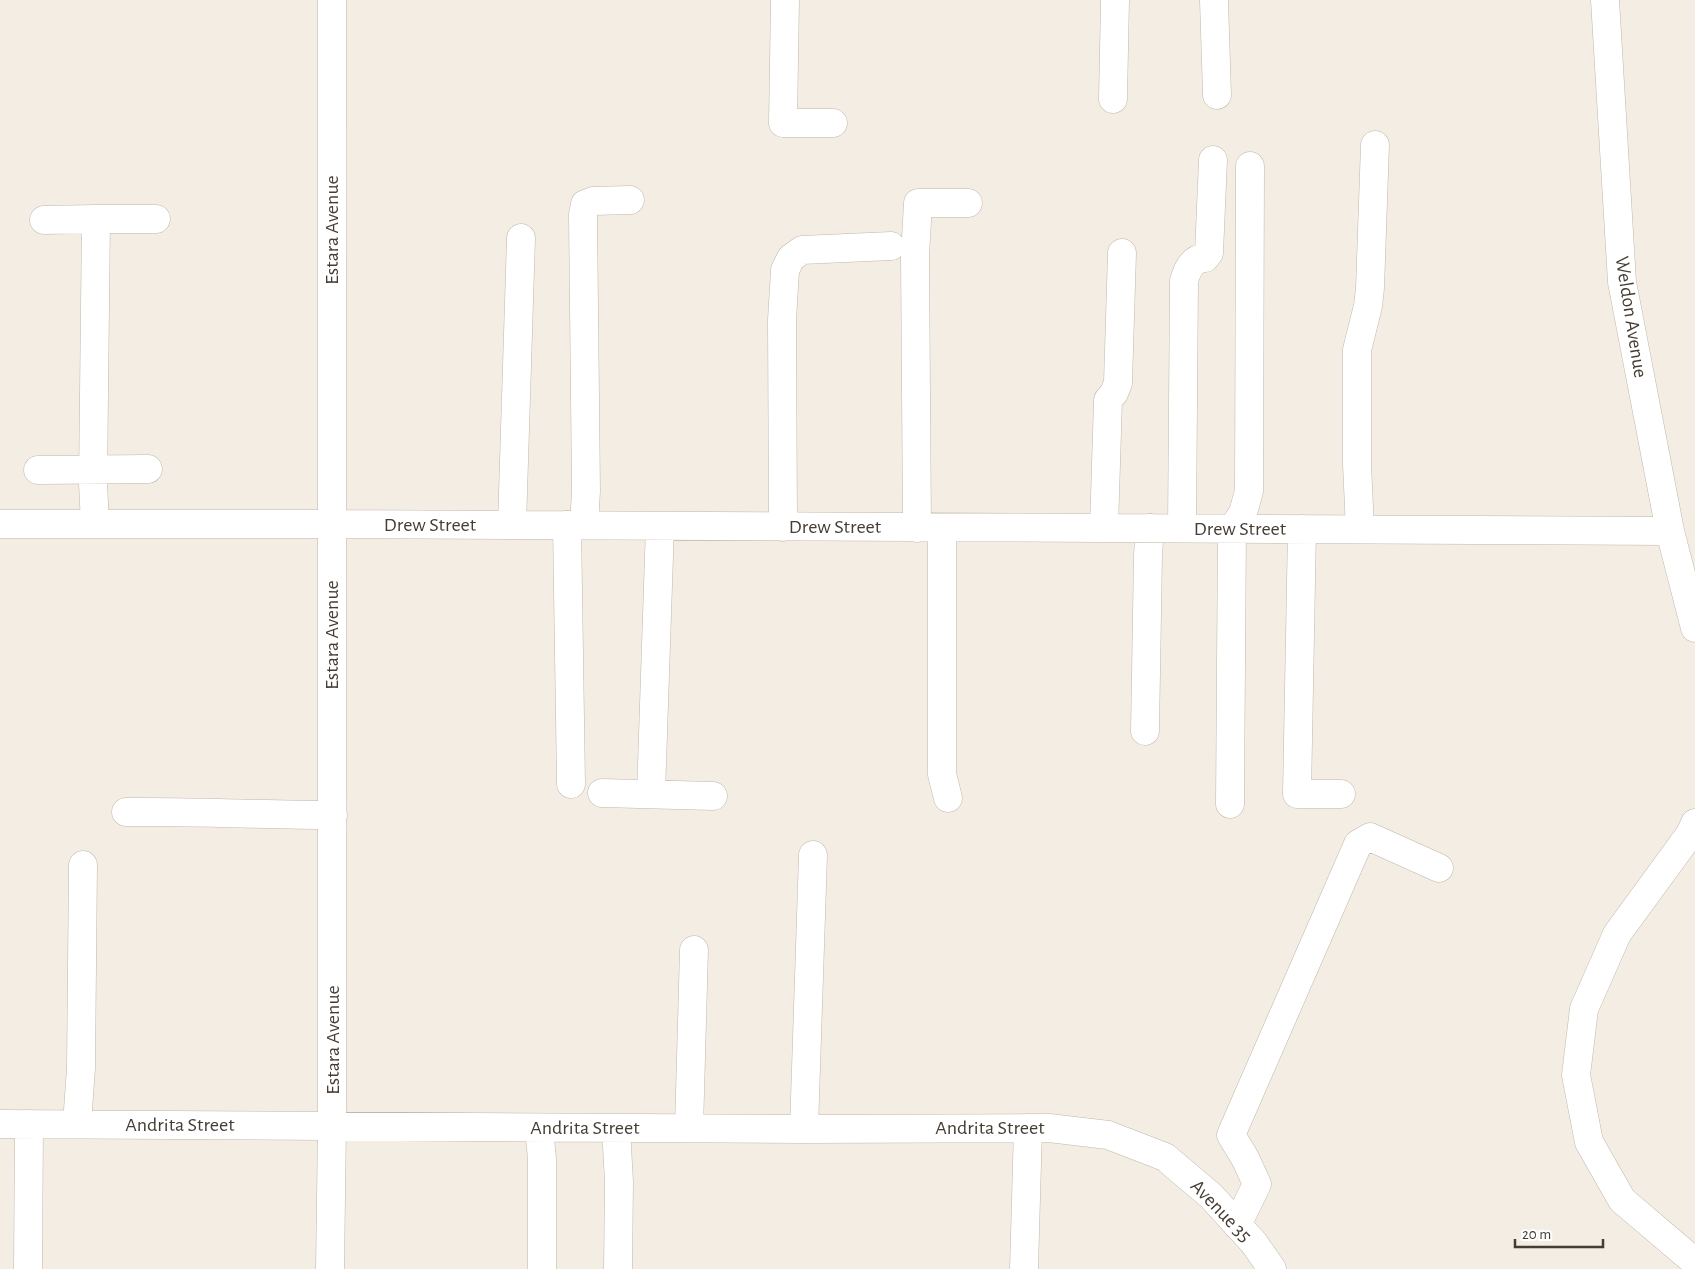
<svg xmlns="http://www.w3.org/2000/svg" width="1695" height="1269" viewBox="0 0 1695 1269" font-family="'Alegreya Sans',sans-serif">
  <style>
    .lines { fill: none; stroke-linecap: round; stroke-linejoin: round }
    .minor-casing { stroke: #c1b7aa; stroke-width: 29 }
    .minor { stroke: #fff; stroke-width: 28 }
    .labels { text-anchor: middle; dominant-baseline: central; stroke-width: 4; stroke-linejoin: round; paint-order: stroke }
    .street-label { font-size: 20px; fill: #453d34; stroke: #fff }
  </style>
  <rect width="100%" height="100%" fill="#f3ede4"/>
  <g class="lines">
    <g class="minor-casing">
      <path id="minor" d="M785,0l-2,123h50
        M1214,0l3,95
        M1605,0l17,282 48,249 25,97
        M1113,99l2,-99
        M96,219h60
        M44,220l52,-1 -3,264 2,41
        M38,470l110,-1
        M0,524h332l1338,7
        M512,525l9,-287
        M567,525l4,259
        M584,525l2,-34 -3,-276 2,-11 8,-3 37,-1
        M783,527l-1,-207 3,-50 6,-12 11,-8 89,-4
        M917,528l-2,-272 3,-53h50
        M942,528v246l6,24
        M1104,528l4,-128 6,-7 4,-10 4,-130
        M1182,528l2,-247c3,-11 8,-23 21,-23l4,-5 4,-93
        M1302,529l-5,265h44
        M1360,529l-3,-65v-114l11,-44 2,-18 5,-143
        M1145,731l3,-176 2,-27
        M602,793l111,3
        M651,794l9,-268
        M1230,804l2,-275 11,-16 6,-22 1,-325
        M126,812c69,-1 138,3 207,3
        M1695,823l-5,11 -73,100 -33,75 -8,66 13,67 33,58 73,62
        M0,1124l804,5 245,-1 59,7 57,22 46,39 43,47 18,26
        M77,1124l4,-56 2,-203
        M539,1128l3,31v110
        M616,1128l3,54 -1,87
        M689,1128l5,-178
        M804,1129l9,-274
        M1237,1225l20,-41 -12,-26 -14,-23 127,-291 12,-7 69,31
        M28,1269l1,-145
        M330,1269l2,-143v-1126
        M1024,1269l4,-141"/>
    </g>
    <use href="#minor" class="minor"/>
  </g>
  <g class="labels">
    <g class="street-label">
      <text transform="translate(332 230) rotate(-90)">Estara Avenue</text>
      <text transform="translate(1631 317) rotate(81)">Weldon Avenue</text>
      <text x="430" y="525">Drew Street</text>
      <text x="835" y="527">Drew Street</text>
      <text x="1240" y="529">Drew Street</text>
      <text transform="translate(332 635) rotate(-90)">Estara Avenue</text>
      <text transform="translate(333 1040) rotate(-90)">Estara Avenue</text>
      <text x="180" y="1125">Andrita Street</text>
      <text x="585" y="1128">Andrita Street</text>
      <text x="990" y="1128">Andrita Street</text>
      <text transform="translate(1221 1211) rotate(46)">Avenue 35</text>
    </g>
  </g>
  <path d="M1515 1239v8h88v-8" fill="none" stroke="#453d34" stroke-width="2.5"/>
  <text x="1522" y="1239" font-size="15" fill="#453d34" stroke="#ffffff" stroke-width="4" paint-order="stroke">20 m</text>
</svg>
